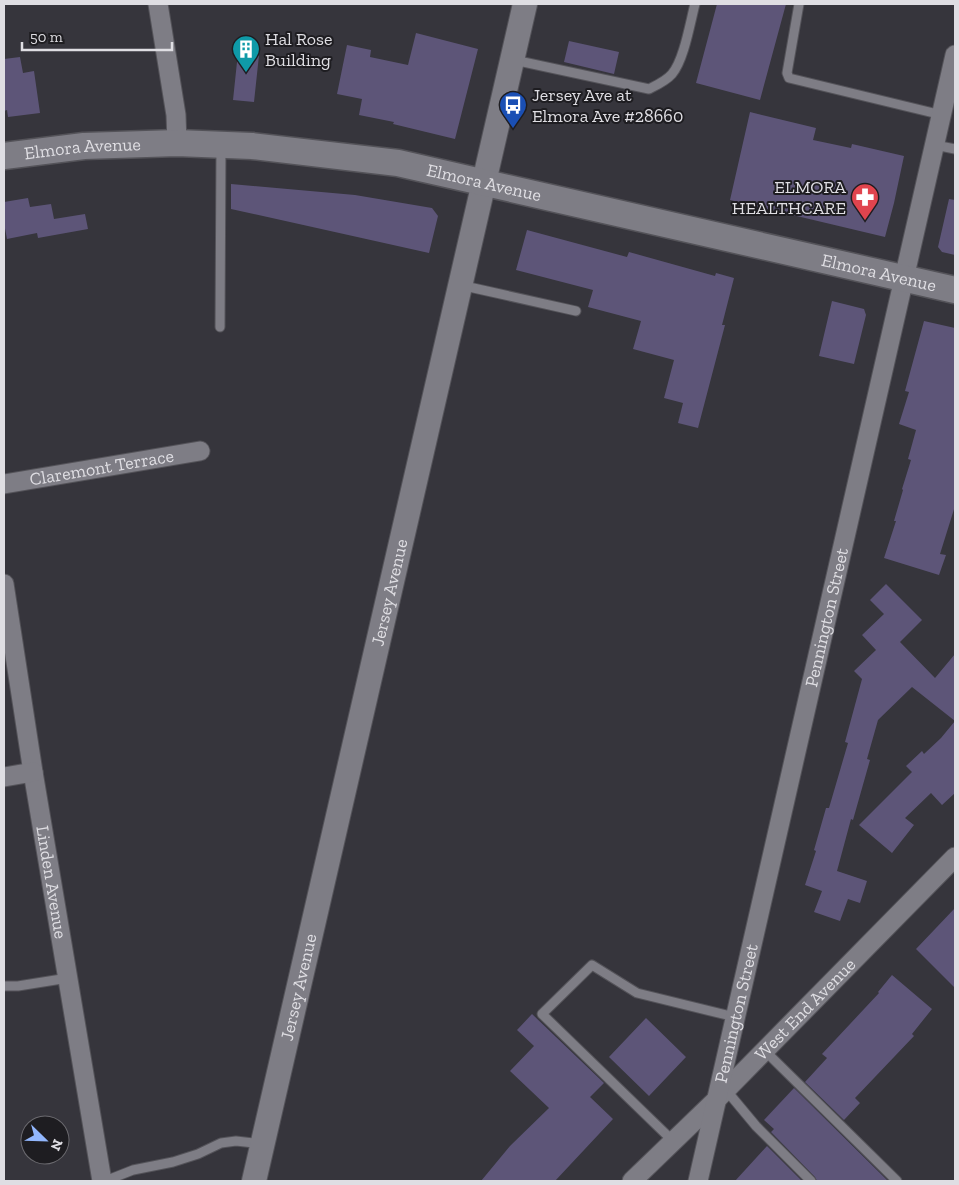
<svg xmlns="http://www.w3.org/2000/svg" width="959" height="1185" viewBox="0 0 959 1185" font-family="'Zilla Slab',serif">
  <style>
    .building { fill: #5d5578 }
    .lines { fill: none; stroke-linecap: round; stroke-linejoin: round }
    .service-casing { stroke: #545359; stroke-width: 11 }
    .minor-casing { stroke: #545359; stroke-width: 21 }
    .tertiary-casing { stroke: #545359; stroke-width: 26 }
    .secondary-casing { stroke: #545359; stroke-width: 29 }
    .service { stroke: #7e7d85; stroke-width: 9 }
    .minor { stroke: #7e7d85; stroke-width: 19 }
    .tertiary { stroke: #7e7d85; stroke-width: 24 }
    .secondary { stroke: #7e7d85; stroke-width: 26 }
    .labels { text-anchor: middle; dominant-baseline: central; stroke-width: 4; stroke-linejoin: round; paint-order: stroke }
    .poi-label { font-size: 18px; fill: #dfdee3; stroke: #1e1d21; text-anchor: start }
    .street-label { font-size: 18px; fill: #dfdee3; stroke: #1e1d21 }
  </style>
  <rect width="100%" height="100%" fill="#36353c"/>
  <path class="building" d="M717,4h69l-26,96 -64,-17z
    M416,33l62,16 -23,90 -62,-15 1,-2 -35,-7 3,-16 -25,-5 10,-49 24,5 -1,7 38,8z
    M569,41l50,11 -5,22 -50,-12z
    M239,43l21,3 -6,56 -21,-2z
    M20,57l3,16 11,-2 6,42 -32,4 -1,-7 -3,1v-52z
    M750,112l66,16 -3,12 38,8 1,-4 52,12 -10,47 -9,34 -155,-37z
    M231,184l124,11 77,13 6,8 -9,37 -198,-44z
    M28,198l2,9 21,-3 3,15 31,-5 3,15 -50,9 -1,-5 -30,6 -3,-16v-21z
    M949,199l6,1v55l-13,-3 -4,-5z
    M527,230l100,27 2,-5 86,24 1,-3 18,5 -12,47h3l-27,103 -20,-5 5,-20 -19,-5 10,-38 -41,-11 8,-28 -53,-14 5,-17 -77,-20z
    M832,301l32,8 2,6 -12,49 -35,-8z
    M924,321l31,7v178l-15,48 6,1 -7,20 -55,-17 12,-37h-2l9,-31 -1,-1 9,-29 -3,-1 8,-29 -17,-6 10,-32 -4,-1z
    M886,584l36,36 -22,22 35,36 20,-24v139l-13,12 -11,-12 -26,25 9,7 -22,28 -33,-28 53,-53 -6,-6 16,-15 2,3 17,-16 14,-17 -43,-34 -34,33 -11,39 3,1 -17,60 -2,-1 -14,52 30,10 -7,22 -12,-4 -8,22 -26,-9 8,-21 -17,-6 11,-34 -2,-1 12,-42h3l19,-65 -3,-1 17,-63 -8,-8 22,-21 -14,-15 22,-21 -14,-14z
    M955,908v80l-39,-39z
    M892,975l40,34 -20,25 2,2 -59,62 5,5 -16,17 -39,-38 22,-24 -5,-4 57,-61 -1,-1z
    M532,1014l72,69 -14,14 23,22 -58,62h-74l29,-35 39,-38 -39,-37 24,-25 -17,-16z
    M646,1018l40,39 -37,39 -40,-39z
    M794,1088l94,93h-71l-2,-4 -44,-45 3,-3 -10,-9z
    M767,1146l35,35h-67z"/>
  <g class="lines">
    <g class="service-casing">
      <path id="service" d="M799,4l-12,69 2,5 153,37
        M514,60l135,29c8,-4 17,-8 23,-15 12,-14 18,-51 23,-70
        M935,145l20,4
        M460,285l116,26
        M220,327l1,-180
        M4,986h14l50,-8
        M765,1051l132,130
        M726,1090l30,36 55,55
        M674,1142l-132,-128 50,-49 45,28 98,24
        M105,1181l28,-11 40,-8 25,-8 23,-11 15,-2 26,3"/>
    </g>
    <g class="minor-casing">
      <g id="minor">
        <path d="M158,4l18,111 1,28"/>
        <path id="s1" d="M4,484l196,-33"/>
        <path id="s2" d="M4,584l29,188 69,409"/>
        <path d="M4,777l29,-5"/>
        <path id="s3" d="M632,1181l83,-80 240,-244"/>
        <path id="s4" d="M698,1181l257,-1126"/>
      </g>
    </g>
    <g class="tertiary-casing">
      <g id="tertiary">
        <path id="s5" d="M254,1181l271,-1177"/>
      </g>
    </g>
    <g class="secondary-casing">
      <g id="secondary">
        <path id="s6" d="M4,156l80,-10 93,-3 75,3 146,17 557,127"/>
      </g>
    </g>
    <use href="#service" class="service"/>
    <use href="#minor" class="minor"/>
    <use href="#tertiary" class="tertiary"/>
    <use href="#secondary" class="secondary"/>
  </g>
  <defs>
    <g id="building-pin" transform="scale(1.4375)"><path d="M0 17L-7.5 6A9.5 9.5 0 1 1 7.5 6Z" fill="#0f9aa8" stroke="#1e1d21"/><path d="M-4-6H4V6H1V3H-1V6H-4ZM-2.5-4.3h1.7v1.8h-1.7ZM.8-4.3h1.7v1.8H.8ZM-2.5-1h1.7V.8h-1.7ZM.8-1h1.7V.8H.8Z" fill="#fff"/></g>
    <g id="bus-pin" transform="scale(1.4375)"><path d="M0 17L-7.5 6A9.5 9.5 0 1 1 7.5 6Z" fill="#1a4fb4" stroke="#1e1d21"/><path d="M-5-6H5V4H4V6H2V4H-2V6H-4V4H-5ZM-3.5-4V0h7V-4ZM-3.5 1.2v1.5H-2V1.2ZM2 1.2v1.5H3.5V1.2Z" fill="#fff"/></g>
    <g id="pharmacy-pin" transform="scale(1.4375)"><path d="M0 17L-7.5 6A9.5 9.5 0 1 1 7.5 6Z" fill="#e0444e" stroke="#1e1d21"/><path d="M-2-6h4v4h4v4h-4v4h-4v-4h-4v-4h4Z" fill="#fff"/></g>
  </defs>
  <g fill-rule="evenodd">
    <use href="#building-pin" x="246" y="49"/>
    <use href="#bus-pin" x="513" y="105"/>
    <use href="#pharmacy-pin" x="865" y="197"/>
  </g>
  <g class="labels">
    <g class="poi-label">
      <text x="265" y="39">Hal Rose<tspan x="265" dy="21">Building</tspan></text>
      <text x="532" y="95">Jersey Ave at<tspan x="532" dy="21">Elmora Ave #28660</tspan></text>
      <text x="846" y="187" text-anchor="end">ELMORA<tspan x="846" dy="21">HEALTHCARE</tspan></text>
    </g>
    <g class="street-label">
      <text stroke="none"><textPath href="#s6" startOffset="79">Elmora Avenue</textPath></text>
      <text stroke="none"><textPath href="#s6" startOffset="484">Elmora Avenue</textPath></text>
      <text stroke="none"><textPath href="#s6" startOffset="889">Elmora Avenue</textPath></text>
      <text stroke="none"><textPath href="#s1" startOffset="99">Claremont Terrace</textPath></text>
      <text stroke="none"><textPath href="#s5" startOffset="604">Jersey Avenue</textPath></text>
      <text stroke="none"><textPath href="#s4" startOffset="578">Pennington Street</textPath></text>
      <text stroke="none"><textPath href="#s2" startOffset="302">Linden Avenue</textPath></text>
      <text stroke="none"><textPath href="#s5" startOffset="199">Jersey Avenue</textPath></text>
      <text stroke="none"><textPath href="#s3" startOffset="244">West End Avenue</textPath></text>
      <text stroke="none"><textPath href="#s4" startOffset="172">Pennington Street</textPath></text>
    </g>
  </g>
  <rect width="959" height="1185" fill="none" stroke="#dfdee3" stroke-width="10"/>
  <g transform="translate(45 1140) rotate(113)"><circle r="24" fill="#1e1d21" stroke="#6b6a6f"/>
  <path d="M0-4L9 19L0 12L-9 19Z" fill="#92b7fd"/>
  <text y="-8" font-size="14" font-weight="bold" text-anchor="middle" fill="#dfdee3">N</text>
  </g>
  <path d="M22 42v8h150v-8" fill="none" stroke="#dfdee3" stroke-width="2.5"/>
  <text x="30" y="42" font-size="15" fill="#dfdee3" stroke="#1e1d21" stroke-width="4" paint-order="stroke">50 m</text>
</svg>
